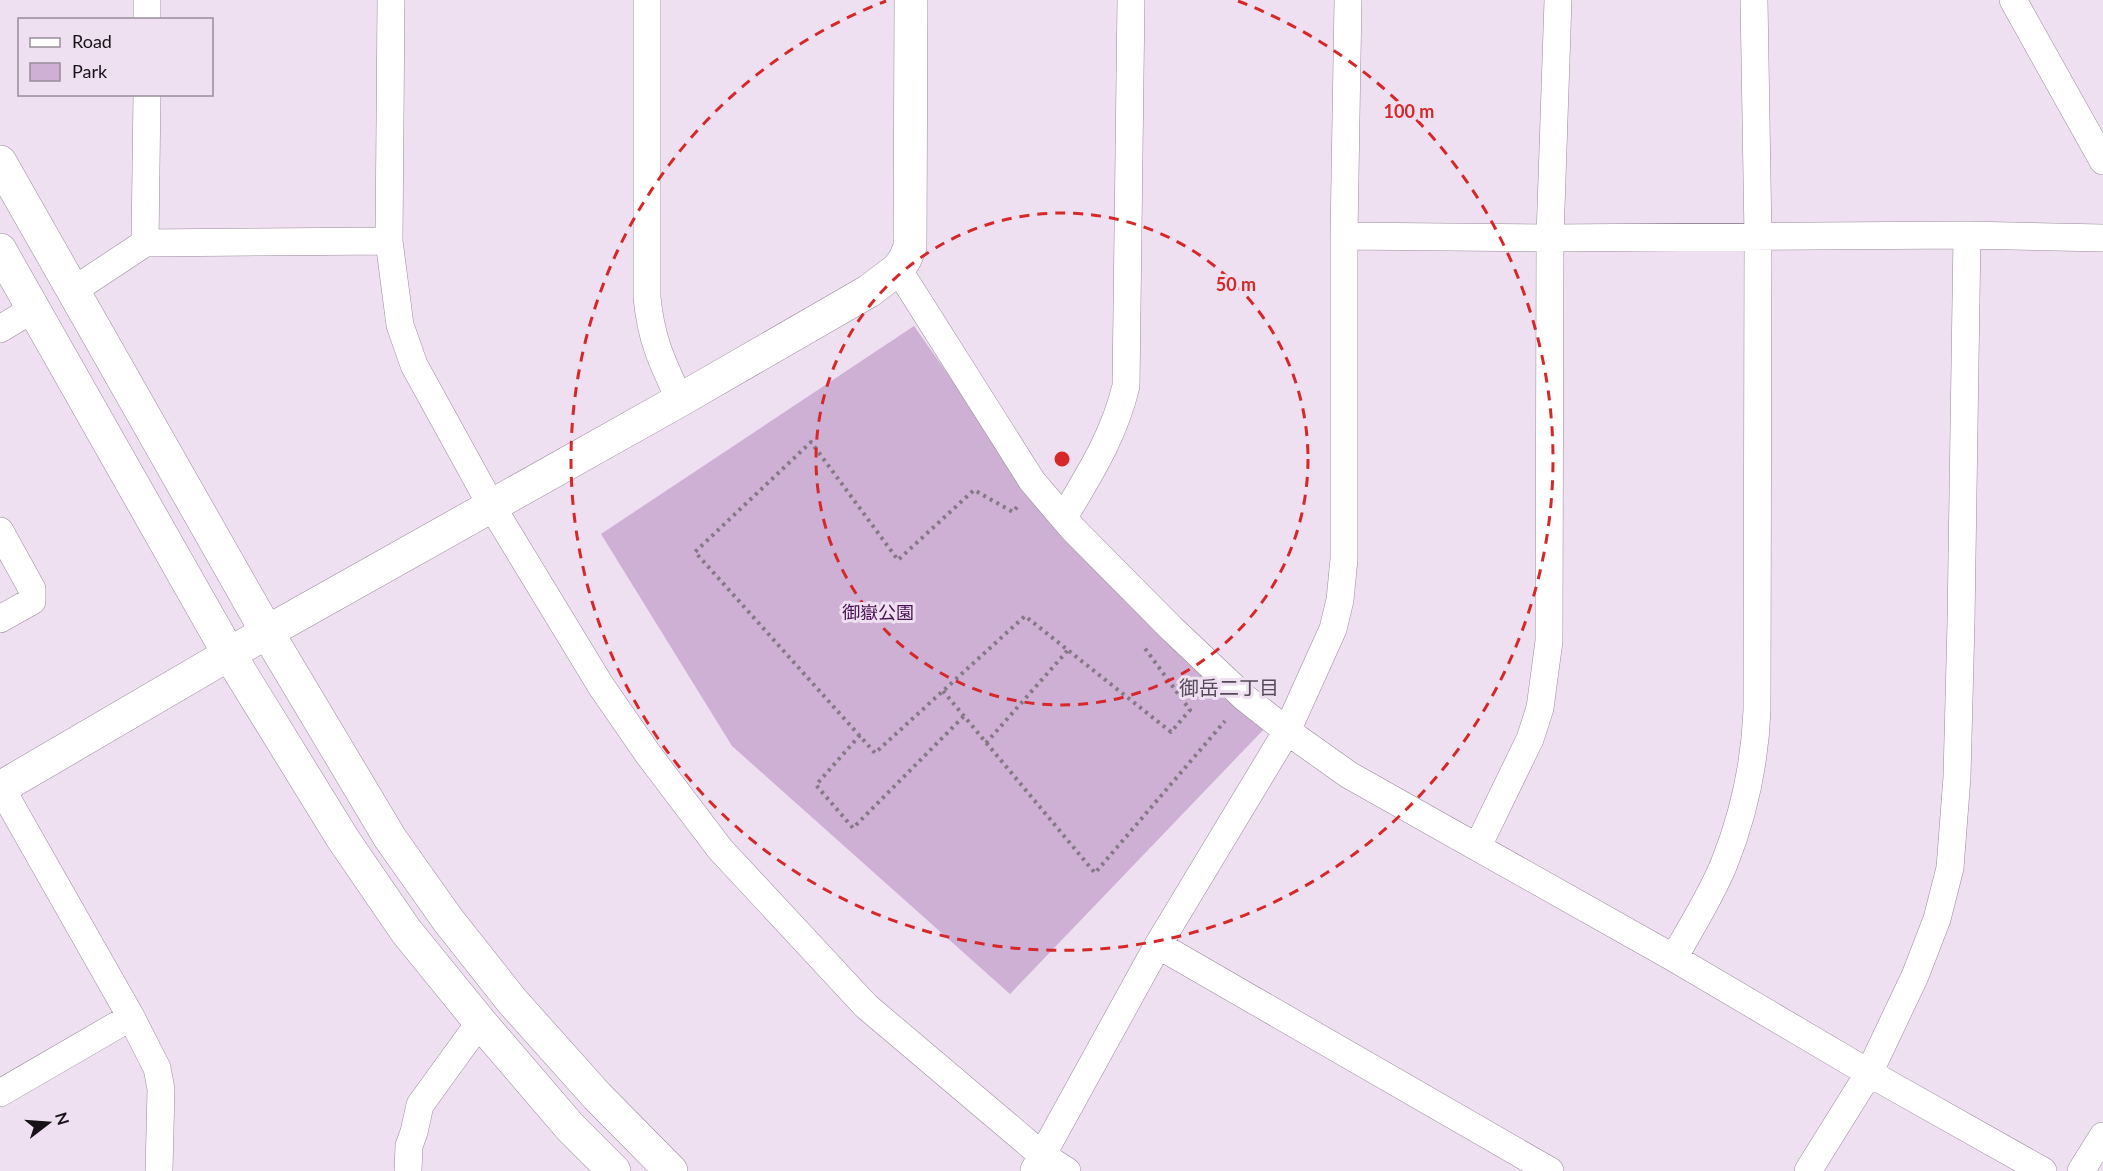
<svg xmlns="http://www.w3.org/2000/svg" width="2103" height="1171" viewBox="0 0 2103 1171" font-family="Lato,'Noto Sans JP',sans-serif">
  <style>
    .green { fill: #ceb0d4 }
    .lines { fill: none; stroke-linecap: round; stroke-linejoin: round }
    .minor-casing { stroke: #998b9c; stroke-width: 28 }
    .tertiary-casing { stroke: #998b9c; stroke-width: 34 }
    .path { stroke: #847a86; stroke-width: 4; stroke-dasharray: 3 4.5; stroke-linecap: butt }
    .minor { stroke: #fff; stroke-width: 27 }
    .tertiary { stroke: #fff; stroke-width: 33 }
    .ring { fill: none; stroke: #d62828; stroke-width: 3; stroke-dasharray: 10 8 }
    .labels { text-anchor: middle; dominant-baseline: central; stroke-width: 6; stroke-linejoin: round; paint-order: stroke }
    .park-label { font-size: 18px; fill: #471052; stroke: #eedff1 }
    .neighbourhood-label { font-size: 20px; fill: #564959; stroke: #eedff1 }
    .centre { fill: #d62828; stroke: #eedff1; stroke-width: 3 }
    .ring-label { font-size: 18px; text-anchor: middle; font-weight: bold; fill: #d62828; stroke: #eedff1; stroke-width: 6; stroke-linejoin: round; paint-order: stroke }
  </style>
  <rect width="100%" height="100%" fill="#eedff1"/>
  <path class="green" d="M914,326l148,210 204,191 -256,267 -278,-248 -131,-212z"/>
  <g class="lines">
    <g class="minor-casing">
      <path id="minor" d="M391,0l-2,241 11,84 14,40 77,140 110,181 47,68 72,95 146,157 176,149 25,16
        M647,0v297c4,43 15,65 33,103
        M2013,0l90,161
        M147,20v-20
        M1344,236l206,2 417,-3 136,3
        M145,243l2,-149
        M898,269l134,212 41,48 98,99 74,70 42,33 62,44 325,183 195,115 174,98
        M74,290l71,-47 244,-2
        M0,329l33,-20
        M1064,517c26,-44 50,-81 62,-131l5,-386
        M0,531l32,58v12l-32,18
        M1,788l130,229 26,51 4,21 -2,82
        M1478,846l52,-107 10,-31 9,-67 1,-403 8,-238
        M1158,945l392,226
        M1674,958c17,-31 37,-62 50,-94 20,-50 31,-101 33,-154l1,-473 -4,-237
        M0,1093l131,-76
        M1034,1170l124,-225 129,-214 46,-102 7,-29 4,-41v-323l4,-236
        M408,1171l1,-25 5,-14 6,-27 60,-83
        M1808,1171l61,-98 46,-97 22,-57 13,-51 7,-91 4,-155 6,-387
        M2081,1171l22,-35"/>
    </g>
    <g class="tertiary-casing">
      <path id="tertiary" d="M0,162l267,470 123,206 58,82 64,81 85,95 74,75
        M0,250l229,404 114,185 63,92 74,91 90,105 44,44
        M0,788l267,-156 413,-232 189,-109 29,-22 7,-10 5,-12 1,-247"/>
    </g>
    <path class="path" d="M1017,507l-4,5 -39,-22 -76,70 -87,-118 -116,110 180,201 150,-137 146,116 19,-22 -46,-63
      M943,691l152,182 130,-152
      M860,735l-44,50 37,43 111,-112
      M986,743l82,-93"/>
    <use href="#minor" class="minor"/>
    <use href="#tertiary" class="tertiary"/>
  </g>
  <g class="ring">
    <circle cx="1062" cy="459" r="246"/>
    <path d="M1238 1A491 491 0 1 1 886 1"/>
  </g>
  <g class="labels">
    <g class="park-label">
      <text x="878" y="612">御嶽公園</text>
    </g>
    <g class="neighbourhood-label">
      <text x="1229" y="687">御岳二丁目</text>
    </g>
  </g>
  <circle cx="1062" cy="459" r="9" class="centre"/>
  <g class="ring-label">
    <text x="1409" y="118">100 m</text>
    <text x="1236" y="291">50 m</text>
  </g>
  <rect x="18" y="18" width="195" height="78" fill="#eedff1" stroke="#988d9a" stroke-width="1.5"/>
  <rect x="30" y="38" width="30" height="9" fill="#ffffff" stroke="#988d9a" stroke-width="1.5"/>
  <text x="72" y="48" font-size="18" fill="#171218">Road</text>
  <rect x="30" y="63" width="30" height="18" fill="#ceb0d4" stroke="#988d9a" stroke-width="1.5"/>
  <text x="72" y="78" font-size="18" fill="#171218">Park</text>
  <g transform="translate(48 1123) rotate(73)" stroke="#eedff1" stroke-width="4.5" paint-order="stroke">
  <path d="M0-4.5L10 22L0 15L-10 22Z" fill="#171218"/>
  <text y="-9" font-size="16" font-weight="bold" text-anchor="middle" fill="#171218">N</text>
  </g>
</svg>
